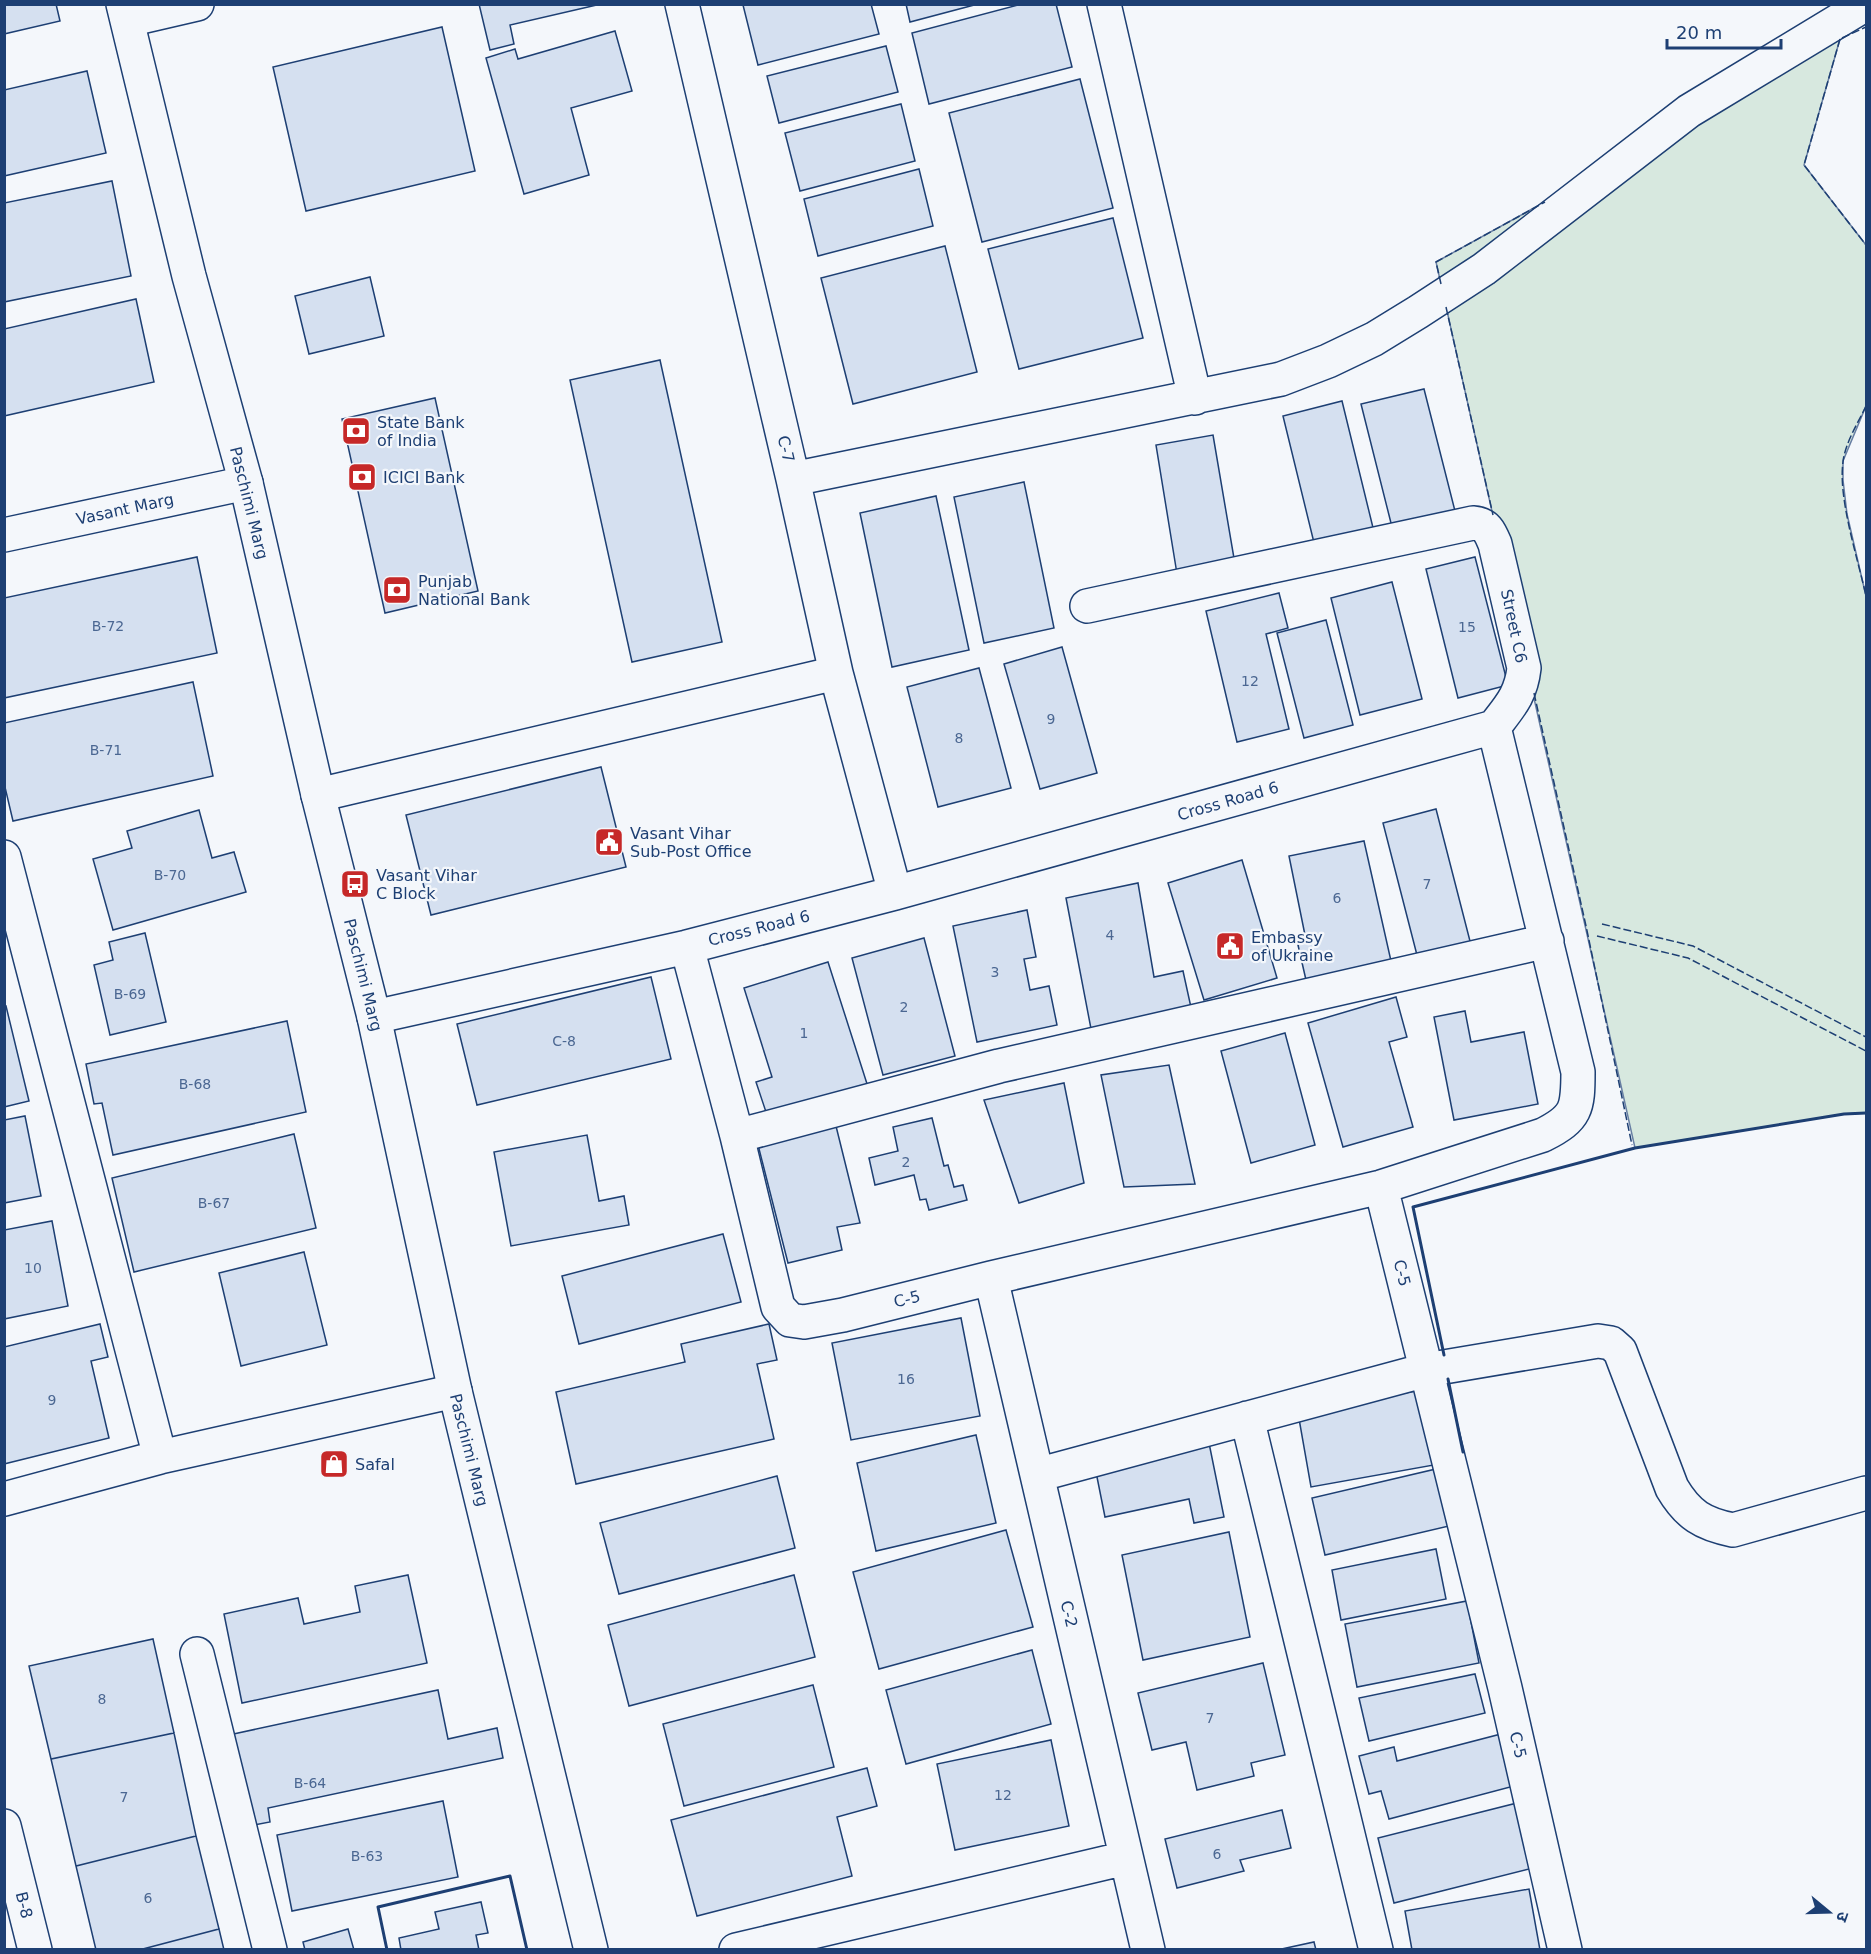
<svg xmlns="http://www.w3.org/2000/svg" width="1871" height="1954" viewBox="0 0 1871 1954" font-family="'DejaVu Sans','Noto Sans Devanagari',sans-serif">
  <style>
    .green { fill: #d7e8df; stroke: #687fa3; stroke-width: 1.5 }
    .building { fill: #d5e0f0; stroke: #1d3f73; stroke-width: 1.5 }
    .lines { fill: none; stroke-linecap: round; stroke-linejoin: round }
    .minor-casing { stroke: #1d3f73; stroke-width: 36 }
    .major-casing { stroke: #1d3f73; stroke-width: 36 }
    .minor { stroke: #f4f7fb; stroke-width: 33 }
    .major { stroke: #f4f7fb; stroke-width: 33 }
    .fence { stroke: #1d3f73; stroke-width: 1.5; stroke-dasharray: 8 3; stroke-linecap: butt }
    .wall { stroke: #1d3f73; stroke-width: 3 }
    .labels { text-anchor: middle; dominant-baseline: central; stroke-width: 4.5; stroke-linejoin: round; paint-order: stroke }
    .number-label { font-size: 14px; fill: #4b6792 }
    .poi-label { font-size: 16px; fill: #1d3f73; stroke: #f4f7fb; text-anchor: start }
    .street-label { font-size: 16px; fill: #1d3f73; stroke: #f4f7fb }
  </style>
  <rect width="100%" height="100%" fill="#f4f7fb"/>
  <path class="green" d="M1840,39l-36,126 62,80v161l-23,55v19l4,34 19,82v517l-22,1 -209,34 -199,-886z"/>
  <path class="building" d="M4,4h52l4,17 -56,13z
    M479,4h122l-91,21 4,19 -24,6z
    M871,4l8,30 -121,31 -15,-60z
    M906,4h72l-68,18z
    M1022,4h34l16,63 -143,37 -17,-71z
    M442,27l33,144 -169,40 -33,-144z
    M615,31l17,60 -61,17 18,67 -65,19 -38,-136 29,-9 3,10z
    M886,46l12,46 -119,31 -12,-47z
    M87,71l19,82 -102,23v-86z
    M1080,79l33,129 -131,34 -33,-129z
    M901,104l14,57 -115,30 -15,-58z
    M919,169l14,57 -115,30 -14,-57z
    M112,181l19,95 -127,26v-99z
    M1113,218l30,120 -124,31 -31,-120z
    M945,246l32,126 -124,32 -32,-126z
    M370,277l14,59 -75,18 -14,-58z
    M136,299l18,83 -150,34v-87z
    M660,360l62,282 -90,20 -62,-282z
    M1424,389l31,122 -63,16 -31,-123z
    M435,398l43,193 -93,22 -43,-194z
    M1342,401l34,139 -59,15 -34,-139z
    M1213,435l23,135 -58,10 -22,-135z
    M1024,482l30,146 -70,15 -30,-146z
    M936,496l33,154 -77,17 -32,-154z
    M197,557l20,96 -213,45v-100z
    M1475,557l33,128 -50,13 -32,-129z
    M1392,582l30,117 -62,16 -29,-117z
    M1279,593l9,35 -22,6 23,95 -52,13 -31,-131z
    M1326,620l27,105 -49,13 -27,-105z
    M1062,647l35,126 -57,16 -36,-125z
    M979,668l32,120 -73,19 -31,-120z
    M193,682l20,94 -200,45 -9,-38v-60z
    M601,767l25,100 -195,48 -25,-100z
    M1436,809l35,136 -53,14 -35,-136z
    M199,810l13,48 22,-6 12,40 -133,38 -20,-71 39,-11 -5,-17z
    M1364,841l27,120 -85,19 -8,-35 8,-5 -17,-84z
    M1242,860l35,118 -73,22 -36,-117z
    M1138,883l16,94 29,-6 9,41 -100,22 -26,-136z
    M1027,910l9,47 -12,2 6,31 19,-4 8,39 -80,17 -24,-116z
    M145,933l21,89 -56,13 -16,-70 19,-5 -4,-18z
    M924,938l31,118 -72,19 -31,-117z
    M828,962l41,128 -100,31 -13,-39 16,-5 -28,-89z
    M651,977l20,82 -194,46 -20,-81z
    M1396,997l11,40 -18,5 24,85 -70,20 -35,-124z
    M6,1006l23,95 -25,6v-100z
    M1465,1011l6,31 53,-10 14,72 -84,16 -20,-103z
    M287,1021l19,91 -193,43 -11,-52 -8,1 -8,-40z
    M1285,1033l30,112 -64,18 -30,-112z
    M1169,1065l26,119 -71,3 -23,-112z
    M1064,1083l20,100 -65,20 -35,-103z
    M25,1116l16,80 -37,7v-83z
    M834,1118l26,105 -23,4 5,23 -54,13 -32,-126z
    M932,1118l12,48 4,-1 6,22 9,-2 4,15 -38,10 -3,-11 -6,1 -6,-25 -39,10 -6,-27 29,-7 -5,-24z
    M294,1134l22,94 -182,44 -22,-94z
    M587,1135l12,66 25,-5 5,29 -118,21 -17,-94z
    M52,1221l16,85 -64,13v-89z
    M723,1234l18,68 -162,42 -17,-68z
    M304,1252l23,93 -86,21 -22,-93z
    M961,1318l19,98 -129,24 -19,-97z
    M100,1324l8,33 -17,4 18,77 -105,26v-117z
    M769,1324l8,36 -20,4 17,75 -198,45 -20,-92 129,-30 -4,-18z
    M1421,1390l13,75 -123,22 -13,-74z
    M976,1435l20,88 -120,28 -19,-88z
    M1209,1443l15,74 -30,6 -5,-24 -84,18 -10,-50z
    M1436,1469l13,57 -124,29 -13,-57z
    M777,1476l18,72 -176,46 -19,-71z
    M1006,1530l27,97 -154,42 -26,-97z
    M1229,1532l21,105 -107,23 -21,-105z
    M1436,1549l10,50 -105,21 -9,-50z
    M408,1575l19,88 -185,40 -18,-89 74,-16 6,26 56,-12 -5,-26z
    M794,1575l21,82 -186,49 -21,-81z
    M1467,1601l12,62 -122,24 -12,-63z
    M153,1639l21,94 -123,26 -22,-93z
    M1032,1650l19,74 -145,40 -20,-74z
    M1263,1663l22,92 -34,8 3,13 -57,14 -11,-48 -34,8 -14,-57z
    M1475,1674l10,39 -116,28 -10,-43z
    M813,1685l21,82 -150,39 -21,-82z
    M438,1690l10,49 49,-11 6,30 -235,50 2,14 -27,5 -19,-91z
    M174,1733l22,103 -120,30 -25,-107z
    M1501,1734l13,52 -125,33 -8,-28 -12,3 -10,-38 35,-9 3,14z
    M1051,1740l18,86 -114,24 -18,-86z
    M867,1768l10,38 -40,11 15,59 -155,40 -26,-96z
    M443,1801l15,76 -166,34 -15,-76z
    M1517,1803l16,65 -139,35 -16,-65z
    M1282,1810l9,38 -51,12 4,11 -67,17 -12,-49z
    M196,1836l23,93 -80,21h-43l-20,-84z
    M1529,1889l11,61h-128l-7,-39z
    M481,1902l7,31 -12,2 3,15h-78l-2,-12 40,-9 -4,-17z
    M219,1929l5,21h-85z
    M348,1929l6,21h-49l-2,-8z
    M1314,1942l2,8h-39z"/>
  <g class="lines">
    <g class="minor-casing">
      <path id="minor" d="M682,4l111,475 43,194 59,220
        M1104,4l91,394
        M128,20l69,-16
        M793,479l488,-100 47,-18 46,-22 44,-27 66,-43 205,-158 177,-107
        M4,535l242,-52
        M1087,606l386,-83c14,1 17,9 22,21l29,124c-3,27 -14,38 -30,59
        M318,795l518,-122
        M4,857l156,600
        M687,947l50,189 41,171 12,13 14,2 39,-7 148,-37 390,-91 162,-52c34,-17 35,-27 35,-63l-84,-345
        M374,1017l313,-70 208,-54 599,-166
        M737,1136l262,-70 548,-125
        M1381,1187l124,501 60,262
        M991,1278l157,672
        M1247,1418l129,532
        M1037,1475l389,-105 172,-29 13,2 9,8 52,137c16,27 31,36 61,42l133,-37
        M4,1499l156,-42 295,-66
        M197,1654l73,296
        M4,1826l31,124
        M736,1950l390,-92"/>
    </g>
    <g class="major-casing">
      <path id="major" d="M123,4l66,272 57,207 72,312 56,222 81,374 136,559"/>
    </g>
    <use href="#minor" class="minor"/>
    <use href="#major" class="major"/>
    <path class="fence" d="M1842,38l24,-11
      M1840,39l-36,126 62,80
      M1441,284l-5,-22 109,-60
      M1446,307l47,208
      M1866,406c-8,17 -21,37 -23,56 -5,37 15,97 23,134
      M1534,693l52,233 46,219
      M1602,924l91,22 173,91
      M1597,936l91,22 178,93"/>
    <path class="wall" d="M1444,1355l-31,-148 222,-59 209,-34 22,-1
      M1448,1379l15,73
      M387,1950l-9,-43 132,-31 17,74"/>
  </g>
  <defs>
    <g id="bank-square" transform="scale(1.5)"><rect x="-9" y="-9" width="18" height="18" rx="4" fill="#c62828" stroke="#f4f7fb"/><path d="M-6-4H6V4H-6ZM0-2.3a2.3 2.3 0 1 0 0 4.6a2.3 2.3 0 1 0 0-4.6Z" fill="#fff"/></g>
    <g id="civic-square" transform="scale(1.5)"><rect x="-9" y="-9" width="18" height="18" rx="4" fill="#c62828" stroke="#f4f7fb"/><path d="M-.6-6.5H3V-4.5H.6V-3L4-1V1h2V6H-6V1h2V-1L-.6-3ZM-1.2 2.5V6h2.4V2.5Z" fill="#fff"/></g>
    <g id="bus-square" transform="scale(1.5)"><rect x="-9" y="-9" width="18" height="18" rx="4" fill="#c62828" stroke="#f4f7fb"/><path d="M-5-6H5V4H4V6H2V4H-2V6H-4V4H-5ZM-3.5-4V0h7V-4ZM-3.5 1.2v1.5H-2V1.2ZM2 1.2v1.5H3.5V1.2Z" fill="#fff"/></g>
    <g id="shop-square" transform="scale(1.5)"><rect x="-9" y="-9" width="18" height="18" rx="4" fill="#c62828" stroke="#f4f7fb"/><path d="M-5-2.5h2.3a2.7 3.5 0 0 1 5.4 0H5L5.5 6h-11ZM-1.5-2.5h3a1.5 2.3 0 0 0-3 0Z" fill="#fff"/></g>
  </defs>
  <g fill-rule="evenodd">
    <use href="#bank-square" x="356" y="431"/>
    <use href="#bank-square" x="362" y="477"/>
    <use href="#bank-square" x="397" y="590"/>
    <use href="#civic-square" x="609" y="842"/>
    <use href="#bus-square" x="355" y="884"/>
    <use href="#civic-square" x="1230" y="946"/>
    <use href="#shop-square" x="334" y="1464"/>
  </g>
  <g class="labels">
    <g class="number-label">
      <text x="108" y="626">B-72</text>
      <text x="1467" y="627">15</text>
      <text x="1250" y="681">12</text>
      <text x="1051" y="719">9</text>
      <text x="959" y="738">8</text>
      <text x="106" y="750">B-71</text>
      <text x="170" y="875">B-70</text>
      <text x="1427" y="884">7</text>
      <text x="1337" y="898">6</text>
      <text x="1110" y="935">4</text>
      <text x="995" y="972">3</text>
      <text x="130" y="994">B-69</text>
      <text x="904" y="1007">2</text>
      <text x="804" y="1033">1</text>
      <text x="564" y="1041">C-8</text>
      <text x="195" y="1084">B-68</text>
      <text x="906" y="1162">2</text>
      <text x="214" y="1203">B-67</text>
      <text x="33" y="1268">10</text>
      <text x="906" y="1379">16</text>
      <text x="52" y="1400">9</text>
      <text x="102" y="1699">8</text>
      <text x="1210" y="1718">7</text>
      <text x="310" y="1783">B-64</text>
      <text x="1003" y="1795">12</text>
      <text x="124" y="1797">7</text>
      <text x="1217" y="1854">6</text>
      <text x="367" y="1856">B-63</text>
      <text x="148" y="1898">6</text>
    </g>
    <g class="poi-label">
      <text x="377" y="422">State Bank<tspan x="377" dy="18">of India</tspan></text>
      <text x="383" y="477">ICICI Bank</text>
      <text x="418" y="581">Punjab<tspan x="418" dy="18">National Bank</tspan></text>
      <text x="630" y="833">Vasant Vihar<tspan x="630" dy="18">Sub-Post Office</tspan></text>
      <text x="376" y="875">Vasant Vihar<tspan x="376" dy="18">C Block</tspan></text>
      <text x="1251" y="937">Embassy<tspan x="1251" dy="18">of Ukraine</tspan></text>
      <text x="355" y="1464">Safal</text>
    </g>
    <g class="street-label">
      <text transform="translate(786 449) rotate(77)">C-7</text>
      <text transform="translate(249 503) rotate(76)">Paschimi Marg</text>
      <text transform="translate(125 509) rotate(-12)">Vasant Marg</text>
      <text transform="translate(1514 626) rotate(78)">Street C6</text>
      <text transform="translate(1228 801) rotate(-16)">Cross Road 6</text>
      <text transform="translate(759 928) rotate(-14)">Cross Road 6</text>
      <text transform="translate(363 975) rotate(76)">Paschimi Marg</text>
      <text transform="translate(1402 1273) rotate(76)">C-5</text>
      <text transform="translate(907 1299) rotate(-14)">C-5</text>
      <text transform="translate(469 1450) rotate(76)">Paschimi Marg</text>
      <text transform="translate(1069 1614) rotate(77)">C-2</text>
      <text transform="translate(1518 1745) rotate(77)">C-5</text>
      <text transform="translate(24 1905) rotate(76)">B-8</text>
    </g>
  </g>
  <rect width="1871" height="1954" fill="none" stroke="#1d3f73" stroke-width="12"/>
  <g transform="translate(1829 1912) rotate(109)" stroke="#f4f7fb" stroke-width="4.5" paint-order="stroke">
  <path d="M0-4.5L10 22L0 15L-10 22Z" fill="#1d3f73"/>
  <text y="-9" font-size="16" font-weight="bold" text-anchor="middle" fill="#1d3f73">उ</text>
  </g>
  <path d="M1667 39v9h114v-9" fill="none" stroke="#1d3f73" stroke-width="3"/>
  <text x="1676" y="39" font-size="18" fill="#1d3f73" stroke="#f4f7fb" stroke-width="4.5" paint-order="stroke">20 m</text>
</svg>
